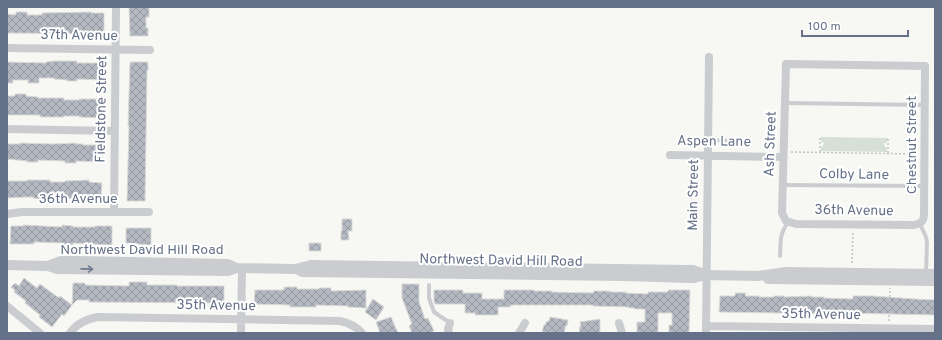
<svg xmlns="http://www.w3.org/2000/svg" width="942" height="340" viewBox="0 0 942 340" font-family="Overpass,sans-serif">
  <style>
    .green { fill: #d7e0d5 }
    .building { fill: url(#building-cross-hatch); stroke: #d9d9d7 }
    .lines { fill: none; stroke-linecap: round; stroke-linejoin: round }
    .path { stroke: #c1c2c5; stroke-width: 1.5; stroke-dasharray: 2 2; stroke-linecap: butt }
    .service { stroke: #caccd0; stroke-width: 4 }
    .minor { stroke: #caccd0; stroke-width: 8 }
    .tertiary { stroke: #caccd0; stroke-width: 10 }
    .oneway { stroke: #6f7a8f }
    .labels { text-anchor: middle; dominant-baseline: central; stroke-width: 4; stroke-linejoin: round; paint-order: stroke }
    .street-label { font-size: 14px; fill: #657188; stroke: #fff }
  </style>
  <defs>
    <pattern id="building-cross-hatch" width="8" height="8" patternUnits="userSpaceOnUse"><rect width="8" height="8" fill="#b4b9c1"/><path d="M0 0l8 8M0 8l8-8" fill="none" stroke="#969ba3"/></pattern>
  </defs>
  <rect width="100%" height="100%" fill="#f7f8f4"/>
  <path class="green" d="M821,137l67,1 -1,4 -3,2 1,3 2,1v4l-66,-1v-4l2,-1 1,-3 -3,-2z"/>
  <path class="building" d="M129,7h20v10h-3v11h2v8h-18z
    M16,12h11v3h15v-2l49,-1v1h13v21l-97,-1v-19l9,1z
    M54,61h23v2h26v17l-26,-1v2h-10v-1l-13,-1v-1h-15v5h-11v-3h-15v3h-6v-21l39,1v-1z
    M130,62h18v8h-1l-2,131h-18l2,-75h-1z
    M15,94h11v2l12,1v1h26v2h15v-1h24l-1,19 -23,-1v-1h-15v1h-24v-2h-33v-19h8z
    M20,143l33,1 23,-1v1h7v1h19v17l-26,-1v2h-11v-2l-27,-1v2h-11v-1l-20,-2v-15h13z
    M27,180h23v2h15v-1l24,-1v2l13,1 -1,16 -12,-1v1l-39,-1v1h-11l-6,-1v-1h-6l-20,1v-17h20z
    M342,219h10v12h-4l1,9h-8v-9h1z
    M23,225l39,2v-2l11,1v1h22v-1h17v19l-39,-2v2l-11,-1v-1l-28,-1v2h-24l1,-18h12z
    M126,228h25v17l-25,-2z
    M309,243h12v8h-12z
    M24,278l13,10 3,-4 19,14 1,-2 12,9 -8,11 -2,-2 -10,13 -13,-10 1,-2 -15,-12 1,-2 -12,-9 1,-2 -4,-3 4,-4 4,3z
    M129,282h18v3h30v1h47v17l-135,-1v-2h-12l-5,5 1,-22h12v2l44,1z
    M402,284h17v18l6,17 3,-1 6,13 -5,2h-17l-3,-7 3,-2 -10,-26z
    M284,287h13v2h22v-1h12v3l35,-1v18l-18,-1v-1l-32,-1v2h-26v-2l-36,-1 1,-14h29z
    M434,290h29v3h19v6h22v-9h30v1h18v1l41,1 1,-2h16v1h16v1l22,1v-2h20v-2h22l-1,43h-20v-8h3v-12h-14v20h-21v-11h8v-13h-10v-1h-6v-1l-36,-1v-1h-82l-1,2h-12v8h-23v-2h-10v-9h-30l-1,-3z
    M735,293h11l-1,3h14v1h15v-1h10v1l28,-1v1h12v1l29,1v-3h19l43,3 20,1v15l-85,-2 -13,1 -118,-2 1,-16h15z
    M373,299l11,8 -8,13 -11,-8z
    M391,317l7,16h-18l-4,-11z
    M550,317l18,3 -1,6 -1,-1 -2,8 -22,-1 2,-7h1l2,-4h2z
    M600,319v14h-20l-1,-6h2l-1,-5z"/>
  <g class="lines">
    <path class="path" d="M791,152l126,2
      M820,152v-15
      M888,153v-15
      M852,263l1,-32
      M889,321l1,-33"/>
    <path class="service" d="M785,103l140,2
      M708,140l25,1
      M783,185l141,1
      M920,224l6,13 1,6 -1,31
      M780,256c1,-16 -1,-20 8,-34
      M429,285v13l5,14 16,11"/>
    <path class="minor" d="M7,48l143,2
      M786,64l139,2 -1,149c-1,8 -3,8 -10,10l-118,-1 -10,-3 -4,-8z
      M7,129l108,2
      M670,155l113,2
      M114,212l2,-205
      M7,214l15,-2h127
      M7,306l33,27
      M619,323l3,10
      M706,326l229,3
      M70,333c7,-10 16,-14 28,-16l242,4c9,2 16,5 22,12
      M241,333l1,-65
      M449,333l-1,-4 2,-6
      M519,333l6,-10
      M706,333l3,-276"/>
    <path class="tertiary" d="M7,265l41,1 9,3 171,2 8,-3 59,1 16,-4 378,5h4l14,5
      M48,266l13,-5h17l150,3 8,4
      M297,269l5,3 321,4 66,2h5l13,-3 51,1 28,-4 149,2
      M768,279l167,2"/>
  </g>
  <defs><path id="oneway-shaft" d="M-6 0H5M1.5-3L5.5 0L1.5 3" fill="none" stroke-width="1.6" stroke-linecap="round" stroke-linejoin="round"/></defs>
  <use class="oneway" href="#oneway-shaft" transform="translate(87 269) rotate(1)"/>
  <g class="labels">
    <g class="street-label">
      <text transform="translate(79 36) rotate(1)">37th Avenue</text>
      <text transform="translate(102 109) rotate(-89)">Fieldstone Street</text>
      <text transform="translate(714 142) rotate(1)">Aspen Lane</text>
      <text transform="translate(771 144) rotate(-88)">Ash Street</text>
      <text transform="translate(912 145) rotate(-90)">Chestnut Street</text>
      <text transform="translate(854 175) rotate(1)">Colby Lane</text>
      <text transform="translate(694 195) rotate(-89)">Main Street</text>
      <text x="78" y="199">36th Avenue</text>
      <text transform="translate(854 211) rotate(1)">36th Avenue</text>
      <text x="142" y="250">Northwest David Hill Road</text>
      <text transform="translate(501 261) rotate(1)">Northwest David Hill Road</text>
      <text transform="translate(216 306) rotate(1)">35th Avenue</text>
      <text transform="translate(821 315) rotate(1)">35th Avenue</text>
    </g>
  </g>
  <rect width="942" height="340" fill="none" stroke="#657188" stroke-width="16"/>
  <path d="M802 30v6h106v-6" fill="none" stroke="#657188" stroke-width="2"/>
  <text x="808" y="30" font-size="12" fill="#657188" stroke="#ffffff" stroke-width="3" paint-order="stroke">100 m</text>
</svg>
